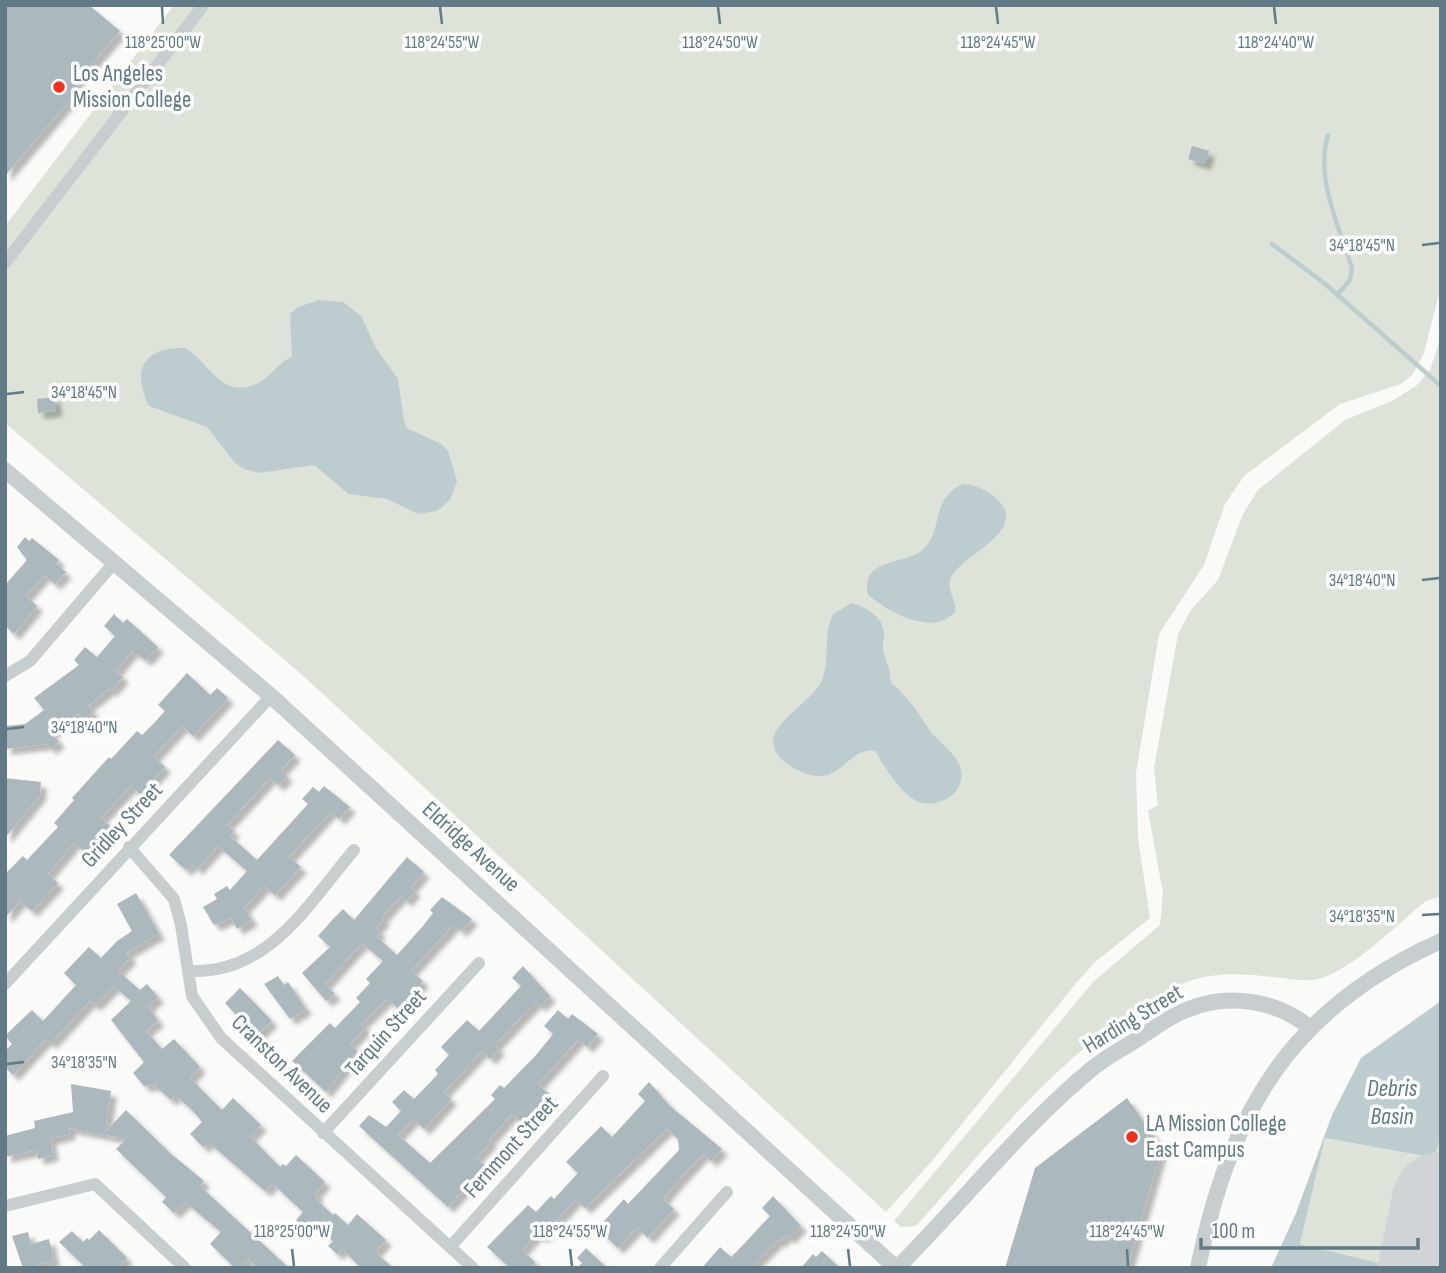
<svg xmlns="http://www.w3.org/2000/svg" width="1446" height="1273" viewBox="0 0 1446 1273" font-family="'Sofia Sans Condensed',sans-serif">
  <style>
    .green { fill: #dde3d8 }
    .water { fill: #bdcdcf }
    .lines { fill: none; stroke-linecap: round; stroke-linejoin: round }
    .stream { stroke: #bdcdcf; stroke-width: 4.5 }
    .runway { stroke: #d0d4d6; stroke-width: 98 }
    .building { fill: #abb8bd; filter: url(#shadow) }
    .minor { stroke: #c8cdd0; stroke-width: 12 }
    .tertiary { stroke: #c8cdd0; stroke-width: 16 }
    .ticks { fill: none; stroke: #627a86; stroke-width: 2.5 }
    .poi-dot { fill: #f62f1c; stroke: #fff; stroke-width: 2.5 }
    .labels { text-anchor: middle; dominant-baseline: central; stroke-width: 7; stroke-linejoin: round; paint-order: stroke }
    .poi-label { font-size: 23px; fill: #627a86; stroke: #fff; text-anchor: start }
    .street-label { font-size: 23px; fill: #627a86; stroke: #fff }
    .water-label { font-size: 24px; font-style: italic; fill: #5d7b7f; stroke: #fff }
    .ticks-label { font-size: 18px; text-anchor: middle; fill: #627a86; stroke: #fff; stroke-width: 7; stroke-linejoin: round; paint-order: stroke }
  </style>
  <defs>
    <filter id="shadow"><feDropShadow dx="6" dy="6" stdDeviation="2" flood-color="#0004"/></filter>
  </defs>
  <rect width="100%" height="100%" fill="#fafaf8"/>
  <path class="green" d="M174,5h1267v281l-17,67 -11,21 -12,10 -61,20 -96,72 -19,28 -21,61 -45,69 -23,139 2,65 12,80 -55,44 -17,19 -147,181 -45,50 -586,-539 -295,-250v-197z
    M1441,337v559l-15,5c-29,23 -73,69 -108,78 -10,3 -26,0 -37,-1 -33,-4 -67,-8 -99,6 -110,52 -187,154 -266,242l-15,1 -7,-6 200,-240 66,-56 3,-32 -15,-82 10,-6 -4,-37 24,-134 13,-24 27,-30 25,-66 15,-24 87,-70 47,-19 24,-15 14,-16z
    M1441,1133v135h-41l-100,-24 25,-106 110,20z"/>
  <path class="water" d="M319,300l24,2 18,14 15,32 22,31 6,42 3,7 34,16 7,7 9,30 -7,19 -13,11 -19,3 -31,-15 -38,-5 -35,-29 -55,8 -15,-4 -9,-6 -28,-36 -58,-21c-18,-37 -5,-59 36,-58 24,13 36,53 73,35 14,-7 19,-20 34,-26l-2,-43 8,-7z
    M963,484c12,0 26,7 35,16 32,33 -40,55 -48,80 -3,10 7,21 5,32 -23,25 -66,0 -87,-17 -8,-36 32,-30 52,-43 25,-17 8,-53 43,-68z
    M852,603c15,5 30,13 32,29 1,6 -2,12 -1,18 3,13 7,15 8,33 18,14 27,30 40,49 10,13 26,21 30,38 5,26 -28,42 -48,29 -14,-9 -29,-32 -37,-47l-5,-2c-21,2 -30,26 -52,26 -11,0 -25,-7 -34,-14 -39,-32 30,-56 38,-85 7,-22 0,-42 10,-63z
    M1441,1001v132l-6,25 -110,-20 -25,106 100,24h-129l25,-55 36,-98 29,-57z"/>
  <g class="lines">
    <path class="stream" d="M1328,135c-13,43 11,92 24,133l-2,12 -13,15
      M1272,244l52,39 117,103"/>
    <path class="runway" d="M1427,1268l14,-67"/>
  </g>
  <path class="building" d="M5,5h84l31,26 -45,52 5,5 -75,88z
    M1192,146l17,5 -4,13 -17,-5z
    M55,397l1,14 -18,2 -1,-14z
    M25,537l4,4 3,-3 27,22 -3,4 10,8 -11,12 -11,-9 -18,21 11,10 -23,28 -9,-8v-41l22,-25 -10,-13z
    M114,614l9,9 4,-4 31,28 -12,13 -14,-9 -16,20 7,6 -12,14 -2,-2 -21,17 5,6 -10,8 -5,-6 -3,1 -24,17 8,10 -9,7 -3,-5 -42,5v-23l20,-2 19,-14 -10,-12 45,-33 -5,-5 11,-13 12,10 18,-21 -11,-10z
    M187,673l23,22 7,-7 11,10 -35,38 -11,-10 -28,30 11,11 -25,27 -9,-8 -30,32 9,8 -24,27 -11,-11 -27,32 10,9 -26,28 -12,-10 -15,17v-44l18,-18 4,4 31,-33 -4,-4 20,-23 -2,-2 37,-41 2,2 26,-28 5,4 12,-12 11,-12 -7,-6z
    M278,740l17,15 -14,15 6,6 -9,9 -8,-7 -43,47 7,6 -4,5 27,24 51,-56 -6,-5 11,-12 6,5 5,-6 26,21 -11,12 -8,-8 -42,46 12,10 -26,28 -11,-9 -20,22 8,12 -15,9 -6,-11 -17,7 -11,-18 14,-8 -3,-5 13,-8 3,4 17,-19 -29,-25 -21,23 -5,-5 -6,6 -17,-15z
    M5,778l36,4 -1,13 -35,43z
    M407,857l17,15 -13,15 4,4 -9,10 -5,-5 -19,21 2,3 -8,8 4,4 -4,4 21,19 26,-29 10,-13 -3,-3 12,-13 30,22 -11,12 -7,-7 -43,47 12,10 -25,27 -11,-9 -26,25 4,4 -15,16 7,7 -31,41 -34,-31 38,-38 5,5 25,-26 -4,-4 14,-15 -4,-4 17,-18 -21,-18 -37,41 10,10 -9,7 -24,-28 28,-26 -12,-11 16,-18 9,-9 11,11z
    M136,893l23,41 -33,19 5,4 -13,14 22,19 7,-6 11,13 -10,9 10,15 -12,10 16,18 12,-10 26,28 -10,11 32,32 11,-12 28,27 -11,11 30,31 3,-3 3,2 10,-11 29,27 -10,11 3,3 -2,3 17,16 2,-2 13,12 9,-11 29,26 -11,12 18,16h-32l-19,-19 -5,5 -9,-8 5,-5 -20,-18 -7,7 -10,-10 7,-8 -31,-29 -7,8 -57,-49 -5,5 -13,-13 12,-12 -9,-11 -18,-16 -4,5 -17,-15 -10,1 -11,-13 11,-11 -33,-42 20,-19 -17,-15 -19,19 -5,-4 -39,42 -5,-4 -33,36 -8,-8v-16l7,-7 -7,-8 11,-11 16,-15 11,11 33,-36 -12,-12 25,-26 12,11 16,-17 15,-10 -15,-27z
    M523,966l27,30 -10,10 -4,-4 -14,14 -27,29 4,4 -9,10 -8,-8 -38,41 7,7 -27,30 -11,-10 -15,16 32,28 65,-64 -4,-4 9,-10 4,3 33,-34 16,-20 -9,-8 14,-16 10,9 4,-5 26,20 -11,13 -8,-8 -41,45 11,10 -26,29 -11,-9 -23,26 2,2 -15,16 9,7 -37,42 -89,-81 10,-11 17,12 15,-16 -9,-9 12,-12 10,9 24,-25 -3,-4 14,-15 -8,-8 26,-27 12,11 42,-45 -9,-8z
    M278,976l6,9 4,-3 18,27 -16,10 -26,-35z
    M240,988l32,33 -16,15 -31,-33z
    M649,1082l21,24 52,43 -11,12 -8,-7 -27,29 -13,16 11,10 -26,29 -11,-11 -19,21 -21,-19 27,-30 4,5 51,-54 -1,-11 -11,-10 -82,79 -9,-9 -34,38 -5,-4 -15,17 13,12 -5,6h-20l-23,-21 41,-42 8,7 15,-16 3,3 24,-26 -12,-11 35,-36 11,11 33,-36 -7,-7z
    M71,1084l40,7 -6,41 21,-22 44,43 34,28 -4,5 89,82h-31l-10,-9 -9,9h-4l-25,-24 11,-12 -36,-30 -11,11 -12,-11 4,-5 -50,-48 10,-10 -57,-11 1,6 -20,5 3,16 -15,4 -2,-9 -31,7v-21l30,-8 -1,-7 39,-9z
    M1127,1098l35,50 -35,120h-122l30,-100z
    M773,1196l28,30 -12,12 -3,-3 -6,7 -2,-2 -28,28h-48l18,-21 11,10 12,-12 27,-29 -8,-8z
    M99,1230l28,28 -9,10h-32l-27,-26 13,-11 11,11 4,-4 2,2z
    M28,1232l3,12 18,-5 5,22 -16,3 1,4h-16l-11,-32z
    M586,1248l21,20h-30l5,-5 -5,-5z
    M822,1251l18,17h-39l12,-14 3,3z"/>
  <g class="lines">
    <path class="minor" d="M5,263l197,-256
      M5,676l25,-15 83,-97
      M129,847l45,52 7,26 11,71 29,42 252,230
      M190,971c79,3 118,-67 164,-121
      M5,984l266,-288
      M323,1133l156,-170
      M5,1206l90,-22 90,84
      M451,1246l152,-170
      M660,1268l67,-76"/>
    <path class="tertiary" d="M5,470l266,226 625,572
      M897,1268c66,-66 125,-142 197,-201 14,-11 30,-19 45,-29 16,-10 32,-23 50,-29 39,-16 87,-9 120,18
      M1198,1268c32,-157 93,-260 243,-327"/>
  </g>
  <path class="ticks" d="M162,7l1,17M440,7l2,17M718,7l2,17M996,7l2,17M1274,7l2,17M1422,245l17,-2M7,394l17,-2M1422,580l17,-2M7,729l17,-2M1422,915l17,-1M7,1064l17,-2M292,1249l2,17M570,1249l2,17M848,1249l2,17M1127,1249l1,17"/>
  <g class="poi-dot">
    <circle cx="59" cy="87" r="7"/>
    <circle cx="1132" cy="1137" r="7"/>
  </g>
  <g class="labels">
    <g class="poi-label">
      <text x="73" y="74">Los Angeles<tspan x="73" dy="26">Mission College</tspan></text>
      <text x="1146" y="1124">LA Mission College<tspan x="1146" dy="26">East Campus</tspan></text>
    </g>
    <g class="street-label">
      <text transform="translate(122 825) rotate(-47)">Gridley Street</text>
      <text transform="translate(471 847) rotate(42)">Eldridge Avenue</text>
      <text transform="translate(1133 1019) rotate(-31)">Harding Street</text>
      <text transform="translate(386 1033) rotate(-48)">Tarquin Street</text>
      <text transform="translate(282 1064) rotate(44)">Cranston Avenue</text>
      <text transform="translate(511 1147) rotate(-48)">Fernmont Street</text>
    </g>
    <g class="water-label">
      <text x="1392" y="1088">Debris<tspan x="1392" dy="28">Basin</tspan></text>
    </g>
  </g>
  <g class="ticks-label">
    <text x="163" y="48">118°25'00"W</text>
    <text x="442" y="48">118°24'55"W</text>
    <text x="720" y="48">118°24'50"W</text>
    <text x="998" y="48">118°24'45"W</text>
    <text x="1276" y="48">118°24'40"W</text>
    <text x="1362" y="251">34°18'45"N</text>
    <text x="84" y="398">34°18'45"N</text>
    <text x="1362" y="586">34°18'40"N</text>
    <text x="84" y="733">34°18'40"N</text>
    <text x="1362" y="922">34°18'35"N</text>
    <text x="84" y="1068">34°18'35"N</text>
    <text x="292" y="1237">118°25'00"W</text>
    <text x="570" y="1237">118°24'55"W</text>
    <text x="848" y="1237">118°24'50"W</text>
    <text x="1127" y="1237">118°24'45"W</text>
  </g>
  <rect width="1446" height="1273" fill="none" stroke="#627a86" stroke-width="14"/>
  <path d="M1201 1238v10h217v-10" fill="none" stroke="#627a86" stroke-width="3.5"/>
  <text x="1212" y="1238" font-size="21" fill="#627a86" stroke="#ffffff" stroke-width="5" paint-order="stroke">100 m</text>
</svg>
